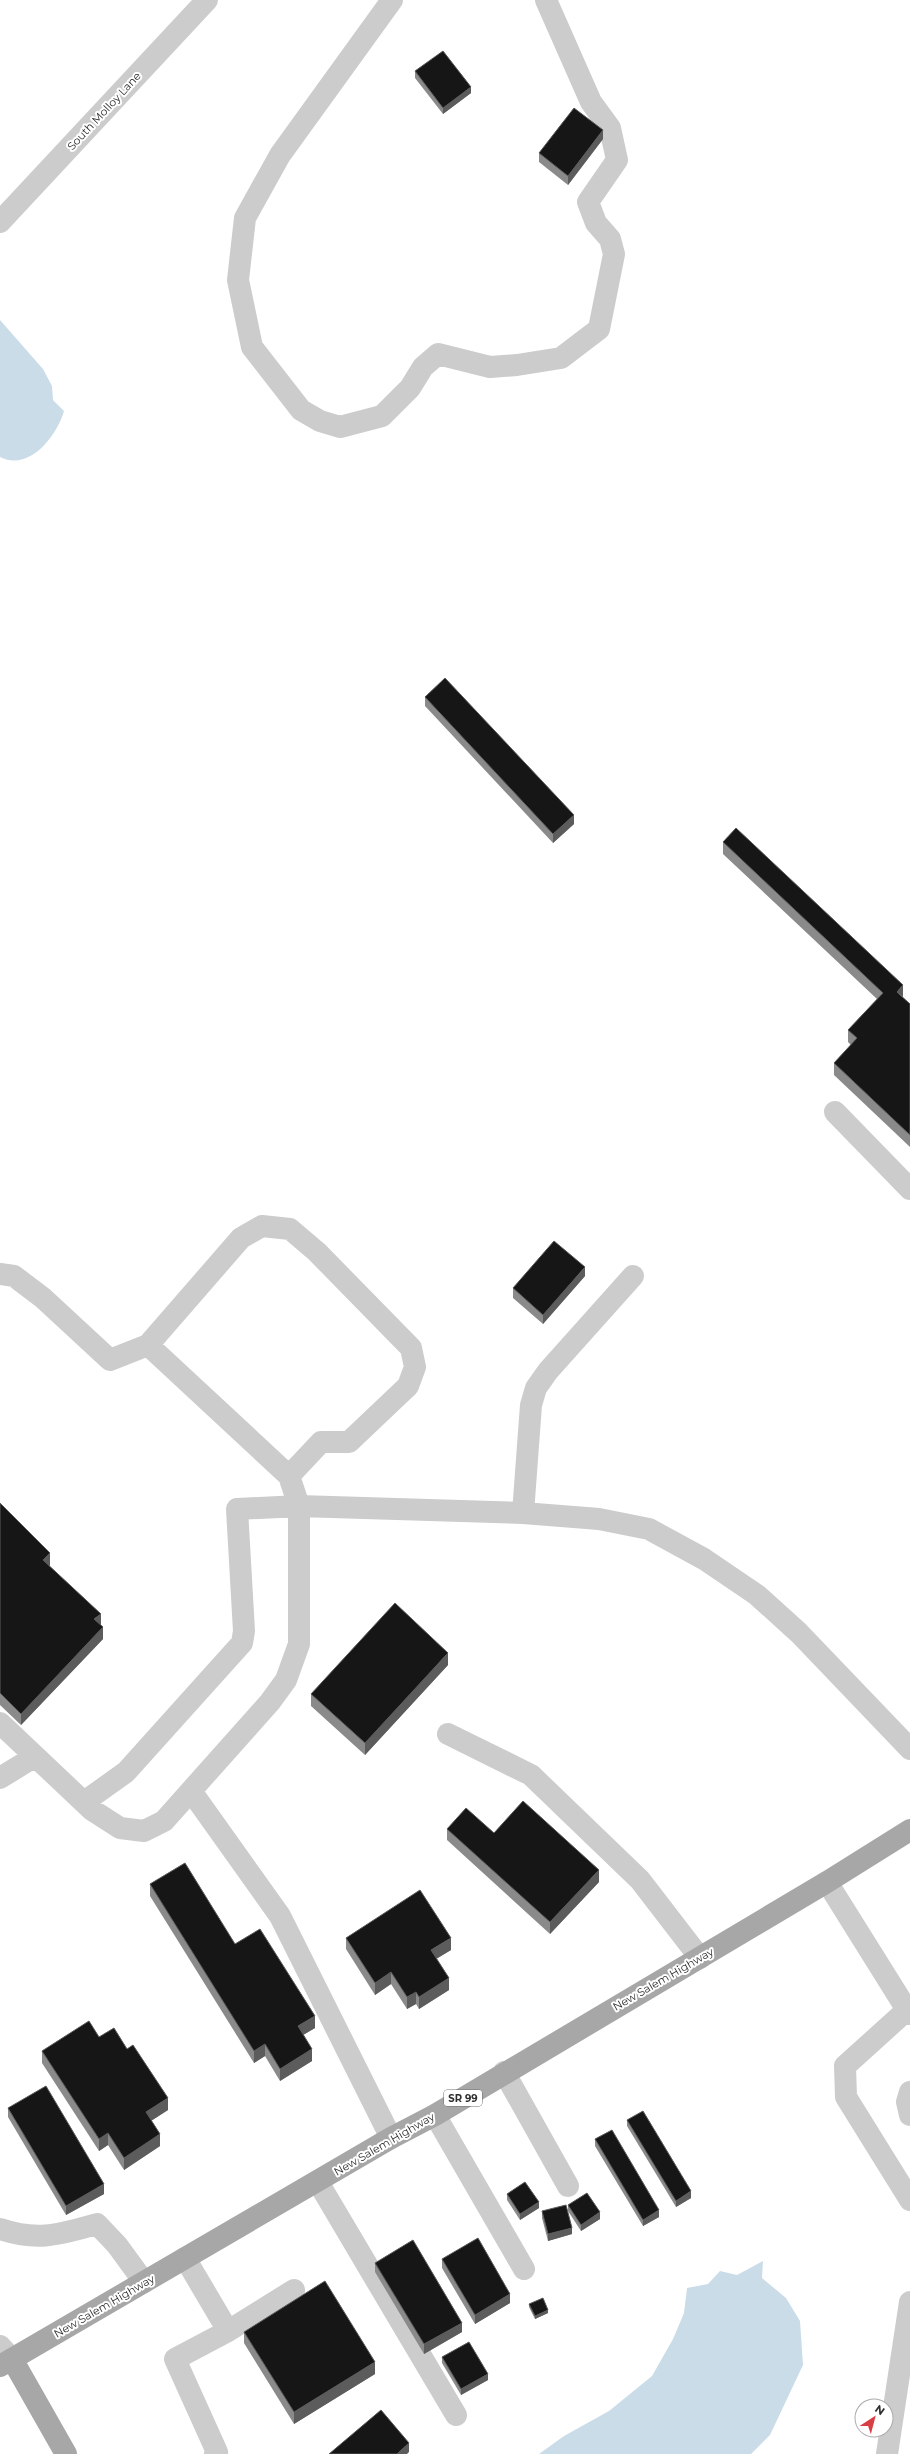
<svg xmlns="http://www.w3.org/2000/svg" width="910" height="2454" viewBox="0 0 910 2454" font-family="Montserrat,sans-serif">
  <style>
    .water { fill: #cbdce9 }
    .lines { fill: none; stroke-linecap: round; stroke-linejoin: round }
    .minor { stroke: #ccc; stroke-width: 22 }
    .major { stroke: #a7a7a7; stroke-width: 22 }
    .wall { fill: #8a8a8a }
    .shaded-wall { fill: #5c5c5c }
    .building { fill: #161616; stroke: #5c5c5c }
    .labels { text-anchor: middle; dominant-baseline: central; stroke-width: 4; stroke-linejoin: round; paint-order: stroke }
    .shield { fill: #fff; stroke: #6d6d6d; stroke-width: 1 }
    .shield-label { font-size: 10px; font-weight: bold; fill: #2f2f2f }
    .street-label { font-size: 11px; fill: #2f2f2f; stroke: #fff }
  </style>
  <rect width="100%" height="100%" fill="#fff"/>
  <path class="water" d="M0,320l43,49 9,17 1,14 11,11c-7,25 -35,61 -64,46z
    M763,2261l-1,17 24,20 14,23 3,44 -33,70 -19,19h-212l25,-18 45,-25 43,-35 21,-37 11,-26 3,-25 21,-4 12,-13 17,4z"/>
  <g class="lines">
    <path class="minor" d="M392,0l-112,155 -35,63 -7,62 14,67 49,63 19,11 20,6 42,-11 28,-28 13,-21 15,-13 52,13 27,-2 44,-7 38,-29 15,-75 -4,-15 -14,-16 -8,-21 29,-42 -7,-32 -19,-26 -45,-102
      M0,222l207,-222
      M835,1112l75,77
      M0,1274l14,2 29,22 67,62 38,-15 93,-107 21,-12 28,3 27,23 94,96 4,19 -7,19 -59,56h-28l-32,34 -141,-131
      M523,1513l8,-108 5,-17 12,-17 85,-95
      M0,1723l92,87 28,18 24,3 20,-10 106,-119 16,-22 13,-36v-138l224,7 76,6 50,10 55,30 53,36 42,38 111,116
      M448,1734l83,41 109,105 60,78
      M0,1778l34,-21
      M191,1791l89,125 111,222
      M84,1802l42,-30 116,-129 2,-12 -7,-122 62,-3 -10,-30
      M827,1882l80,128 3,-1
      M910,2014l-3,-4 -62,56 1,31 64,103
      M504,2072l64,114
      M910,2092l-3,10 3,13
      M435,2115l89,154
      M318,2182l138,233
      M0,2229c39,13 60,5 97,-5l20,21 27,37
      M185,2258l43,73 -53,28 42,93 -2,2
      M228,2331l66,-41
      M0,2346l12,13
      M887,2454l23,-152"/>
    <path class="major" d="M12,2359l54,95
      M0,2366l391,-228 44,-23 392,-233 83,-52"/>
  </g>
  <path class="wall" d="M415,71l56,22 -28,21 -28,-36z
    M603,139l-35,46 -29,-23v-9z
    M425,697l149,127 -21,19 -128,-137z
    M723,842l187,162v143l-76,-72v-12l17,-18 -3,-3v-12l29,-31 -154,-145z
    M585,1276l-42,48 -30,-26v-10z
    M0,1503l50,62 -1,1 52,59 2,14 -82,86 -21,-20z
    M448,1665l-83,90 -54,-49v-12z
    M447,1829l47,4 105,49 -49,52 -103,-94z
    M150,1884l85,60 80,84 -12,7 9,26 -32,20 -15,-25 -11,7 -104,-167z
    M346,1938l105,12 -15,9 13,31 -30,19 -3,-5 -9,5 -16,-25 -16,11 -29,-46z
    M42,2051l126,59 -17,11 9,25 -36,24 -16,-25 -9,6 -57,-88z
    M8,2108l96,86 -38,21 -58,-98z
    M627,2120l64,78 -15,9 -49,-81z
    M595,2139l64,78 -16,9 -48,-80z
    M507,2194l32,14 -19,12 -13,-20z
    M568,2205l32,14 -19,12 -13,-20z
    M542,2211l30,23 -24,7 -6,-23z
    M442,2259l68,44 -35,21 -33,-56z
    M375,2263l87,69 -38,22 -49,-82z
    M529,2304l19,9 -13,6 -6,-12z
    M244,2332l131,42 -81,50 -50,-81z
    M442,2357l46,23 -27,15 -19,-32z"/>
  <path class="shaded-wall" d="M471,87v6l-28,21v-6z
    M603,130v9l-35,46v-9z
    M574,815v9l-21,19v-9z
    M903,985v12l-6,-5z
    M585,1267v9l-42,48v-9z
    M50,1553v12l-7,7v-12z
    M101,1614v12l-7,-7z
    M103,1627v12l-82,86v-11z
    M448,1653v12l-83,90v-12z
    M599,1870v12l-49,52v-12z
    M451,1938v12l-20,12v-12z
    M391,1972v12l-16,11v-12z
    M449,1978v12l-30,19v-12z
    M416,1992v12l-9,5v-12z
    M315,2016v12l-17,10v-12z
    M265,2044v12l-11,7v-12z
    M312,2049v12l-32,20v-12z
    M168,2098v12l-22,14v-12z
    M108,2133v12l-9,6v-12z
    M160,2134v12l-36,24v-12z
    M104,2184v10l-38,21v-9z
    M691,2191v7l-15,9v-6z
    M539,2202v6l-19,12v-6z
    M659,2210v7l-16,9v-6z
    M600,2212v7l-19,12v-6z
    M572,2228v6l-24,7v-7z
    M510,2294v9l-35,21v-9z
    M548,2310v3l-13,6v-3z
    M462,2323v9l-38,22v-10z
    M375,2362v12l-81,50v-12z
    M488,2374v6l-27,15v-6z
    M409,2443v9l-2,2h-10z"/>
  <path class="building" d="M443,51l28,36 -28,21 -28,-37z
    M574,108l29,22 -35,46 -29,-23z
    M445,678l129,137 -21,19 -128,-137z
    M736,828l167,157 -6,7 13,12v131l-76,-72 23,-25 -9,-8 35,-37 -160,-151z
    M554,1241l31,26 -42,48 -30,-27z
    M0,1503l50,50 -7,7 58,54 -7,5 9,8 -82,87 -21,-21z
    M395,1603l53,50 -83,90 -54,-49z
    M523,1801l76,69 -49,52 -103,-93 19,-21 28,25z
    M185,1863l50,81 25,-15 55,87 -17,10 14,23 -32,20 -15,-25 -11,7 -104,-167z
    M420,1890l31,48 -20,12 18,28 -30,19 -3,-5 -9,5 -16,-25 -16,11 -29,-45z
    M89,2021l10,16 15,-9 13,21 6,-4 35,53 -22,14 14,22 -36,24 -16,-25 -9,6 -57,-88z
    M46,2086l58,98 -38,22 -58,-98z
    M643,2111l48,80 -15,10 -49,-81z
    M612,2130l47,80 -16,10 -48,-81z
    M525,2182l14,20 -19,12 -13,-20z
    M587,2193l13,19 -19,13 -13,-20z
    M566,2205l6,23 -24,6 -6,-23z
    M478,2238l32,56 -35,21 -33,-56z
    M413,2240l49,83 -38,21 -49,-81z
    M325,2281l50,81 -81,50 -50,-80z
    M543,2298l5,12 -13,6 -6,-12z
    M469,2342l19,32 -27,15 -19,-32z
    M381,2410l28,33 -12,11h-68z"/>
  <g class="labels">
    <rect class="shield" x="444" y="2090" width="38" height="16" rx="3"/>
    <g class="shield-label">
      <text x="463" y="2098">SR 99</text>
    </g>
    <g class="street-label">
      <text transform="translate(104 111) rotate(-47)">South Molloy Lane</text>
      <text transform="translate(663 1979) rotate(-30)">New Salem Highway</text>
      <text transform="translate(384 2144) rotate(-30)">New Salem Highway</text>
      <text transform="translate(104 2306) rotate(-30)">New Salem Highway</text>
    </g>
  </g>
  <g transform="translate(874 2418) rotate(36)"><circle r="19" fill="#ffffff" stroke="#acacac"/>
  <path d="M0-3L7 15L0 10L-7 15Z" fill="#d73f44"/>
  <text y="-6" font-size="11" font-weight="bold" text-anchor="middle" fill="#2f2f2f">N</text>
  </g>
</svg>
